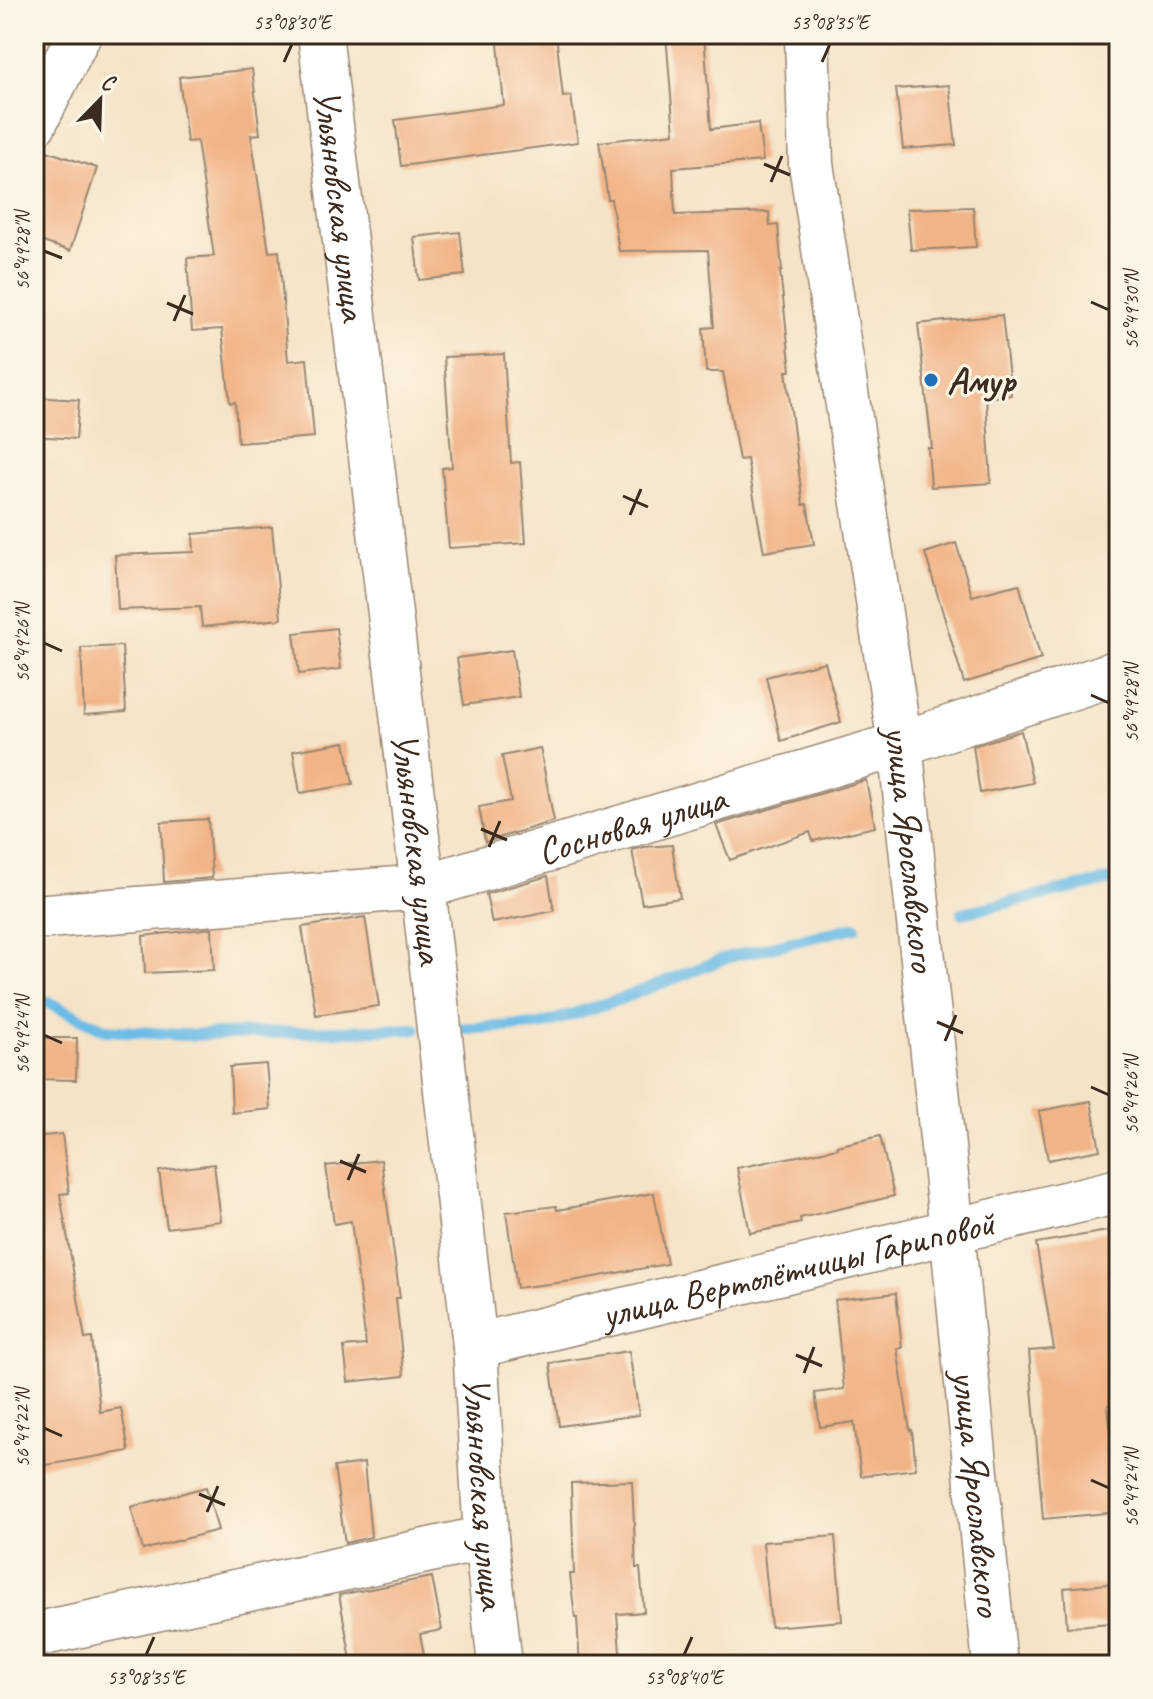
<svg xmlns="http://www.w3.org/2000/svg" width="1153" height="1699" viewBox="0 0 1153 1699" font-family="Caveat,sans-serif">
  <style>
    .lines { fill: none; stroke-linecap: round; stroke-linejoin: round }
    .stream { stroke: #6bbbe6; stroke-width: 12 }
    .building { fill: #f1b487 }
    .minor-casing { stroke: #988672; stroke-width: 47 }
    .minor { stroke: #fff; stroke-width: 44 }
    .ticks { fill: none; stroke: #3b2a1e; stroke-width: 3 }
    .poi-dot { fill: #1f6fb2; stroke: #fcf5e5; stroke-width: 3 }
    .labels { text-anchor: middle; dominant-baseline: central; stroke-width: 6; stroke-linejoin: round; paint-order: stroke }
    .street-label { font-size: 38px; fill: #3b2a1e; stroke: #fcf5e5 }
    .poi-label { font-size: 38px; font-weight: bold; fill: #3b2a1e; stroke: #fcf5e5; text-anchor: start }
    .neatline { fill: none; stroke: #3b2a1e; stroke-width: 3 }
    .ticks-label { font-size: 20px; text-anchor: middle; fill: #3b2a1e }
  </style>
  <rect width="100%" height="100%" fill="#fcf5e5"/>
  <filter id="ink" filterUnits="userSpaceOnUse"><feTurbulence type="fractalNoise" baseFrequency=".0125" numOctaves="2"/><feDisplacementMap in="SourceGraphic" scale="16" xChannelSelector="R" yChannelSelector="G"/><feConvolveMatrix kernelMatrix="1 2 1 2 8 2 1 2 1" color-interpolation-filters="sRGB"/></filter>
  <filter id="wash" filterUnits="userSpaceOnUse"><feTurbulence type="fractalNoise" baseFrequency=".006" numOctaves="4" result="noise"/><feDisplacementMap in="SourceGraphic" scale="32" xChannelSelector="R" yChannelSelector="G"/><feGaussianBlur stdDeviation="1.8" result="paint"/><feColorMatrix in="noise" values="0 0 0 0 0 0 0 0 0 0 0 0 0 0 0 0 0 1.4 0 .05"/><feComposite in="paint" operator="in"/></filter>
  <g filter="url(#wash)">
    <rect width="100%" height="100%" fill="#f4e3c7"/>
    <g class="lines">
      <path class="stream" d="M962,913l157,-35
        M34,996l72,34 78,5 231,-6
        M452,1029l88,-4 83,-27 106,-41 126,-30"/>
    </g>
    <g id="blocks">
      <path class="building" d="M497,34h59l7,63 8,-1 7,46 -177,24 -6,-46 109,-15z
        M666,34h38l7,95 47,-6 5,38 -90,7 2,47 94,-3 1,14 8,-1 4,46h-2l11,100h-5l17,134 4,-1 7,40 -50,8 -17,-93 -8,1 -16,-88h-17l-3,-44 11,-1 -6,-77 -89,1 -8,-52h-3l-9,-57 75,-9z
        M252,69l8,65 -9,1 18,117 10,-1 9,110 19,-2 7,78 -76,6 -3,-41 -5,1 -8,-74 -30,2 -5,-73 27,-2 -17,-115 -10,1 -8,-65z
        M949,85l7,60 -53,4 -7,-60z
        M38,148l59,20 -27,83 -36,-12v-90z
        M973,207l3,40 -65,3 -4,-41z
        M460,232l5,43 -46,5 -5,-43z
        M1002,315l9,80 -25,3 5,85 -60,4 -3,-39h4l-14,-124z
        M504,354l7,109 9,-1 6,81 -77,5 -7,-80 10,-1 -8,-110z
        M34,397l45,3 -3,39 -42,-3z
        M272,527l9,92 -79,8 -2,-20 -82,3 -3,-55 79,-3 -1,-18z
        M956,543l16,53 47,-12 22,75 -77,24 -39,-130z
        M336,628l5,41 -42,5 -5,-41z
        M122,646l4,66 -42,3 -3,-67z
        M512,650l7,47 -55,8 -7,-47z
        M825,662l16,60 -60,19 -15,-64z
        M1021,731l12,52 -53,10 -7,-47z
        M345,742l8,42 -53,9 -7,-42z
        M540,748l14,73 -69,21 -6,-35 32,-6 -9,-45z
        M866,780l9,47 -62,14 -3,-9 -80,28 -14,-35z
        M208,819l4,59 -48,4 -3,-60z
        M672,845l8,53 -38,6 -10,-54 12,-3z
        M548,876l6,35 -62,12 -6,-29z
        M365,917l14,89 -63,9 -14,-88z
        M212,928l2,42 -69,3 -2,-37z
        M34,1038h43l-1,42 -42,-1z
        M266,1064l4,45 -38,4 -2,-46z
        M1091,1101l9,49 -52,10 -9,-49z
        M62,1134l7,59 -9,1 25,145 7,-1 8,74 21,-4 8,43 -95,16v-44l5,-1 -5,-44v-241z
        M880,1136l14,60 -94,22 1,5 -51,10 -13,-65 101,-20 -1,-2z
        M381,1160l19,138h-4l8,78 -56,6 -4,-35 22,-2 -15,-124 -17,3 -8,-58z
        M214,1164l7,57 -54,7 -8,-57z
        M654,1193l13,71 -95,17 -55,7 -11,-76 50,-6 1,4z
        M1114,1230l5,30v144l-11,1 10,107 -75,7 -14,-168 25,-2 -18,-106z
        M896,1293l6,55h-5l13,83 2,-1 4,39 -55,7 -7,-54 -34,5 -5,-34 29,-4 -9,-89z
        M629,1351l10,64 -80,11 -9,-63z
        M364,1463l7,74 -26,6 -11,-76z
        M632,1481l4,87h4l4,44 -27,2 4,51h-41l-3,-47h-2l-5,-44h4l-3,-91z
        M206,1487l12,43 -75,20 -12,-43z
        M835,1536l7,85 -71,6 -8,-85z
        M432,1577l10,53 -22,4 6,31h-74l-13,-70z
        M1119,1583v39l-52,5 -3,-39z"/>
    </g>
  </g>
  <g filter="url(#ink)">
    <use href="#blocks" fill-opacity="0" stroke="#988672" stroke-width="2"/>
    <g class="lines">
      <g class="minor-casing">
        <g id="minor">
          <path id="s1" d="M320,34l103,853 52,459 11,192 14,127"/>
          <path id="s2" d="M807,34l4,130 89,580 52,487 43,434"/>
          <path d="M34,124l45,-90"/>
          <path id="s3" d="M34,917l389,-30 477,-143 219,-72"/>
          <path id="s4" d="M475,1346l644,-155"/>
          <path d="M34,1635l452,-97"/>
        </g>
      </g>
      <use href="#minor" class="minor"/>
    </g>
  </g>
  <path class="ticks" d="M284,62l8,-18M822,62l8,-18M764,164l26,11M771,182l11,-26M44,251l18,7M1091,302l18,8M167,303l26,11M174,321l11,-26M623,496l25,11M630,515l11,-26M44,643l18,8M1091,695l18,8M481,829l26,11M489,847l11,-26M937,1022l26,11M44,1035l18,8M945,1041l11,-26M1091,1087l18,8M340,1161l26,11M348,1180l11,-26M796,1355l26,11M804,1373l10,-26M44,1428l18,8M1091,1480l18,8M199,1494l26,11M207,1512l11,-26M146,1655l8,-18M684,1655l8,-18"/>
  <circle class="poi-dot" cx="931" cy="380" r="8"/>
  <g class="labels">
    <g class="street-label">
      <text stroke="none"><textPath href="#s1" startOffset="172">Ульяновская улица</textPath></text>
      <text stroke="none"><textPath href="#s3" startOffset="608">Сосновая улица</textPath></text>
      <text stroke="none"><textPath href="#s2" startOffset="822">улица Ярославского</textPath></text>
      <text stroke="none"><textPath href="#s1" startOffset="820">Ульяновская улица</textPath></text>
      <text stroke="none"><textPath href="#s4" startOffset="332">улица Вертолётчицы Гариповой</textPath></text>
      <text stroke="none"><textPath href="#s2" startOffset="1470">улица Ярославского</textPath></text>
      <text stroke="none"><textPath href="#s1" startOffset="1468">Ульяновская улица</textPath></text>
    </g>
    <g class="poi-label">
      <text x="947" y="380">Амур</text>
    </g>
  </g>
  <rect width="1153" height="1699" fill="none" stroke="#fcf5e5" stroke-width="88"/>
  <g transform="translate(100 100) rotate(23)" stroke="#fcf5e5" stroke-width="6" paint-order="stroke">
  <path d="M0-6L14 30L0 20L-14 30Z" fill="#3b2a1e"/>
  <text y="-12" font-size="22" font-weight="bold" text-anchor="middle" fill="#3b2a1e">С</text>
  </g>
  <rect x="44" y="44" width="1065" height="1611" class="neatline"/>
  <g class="ticks-label">
    <text x="292" y="29">53°08'30"E</text>
    <text x="830" y="29">53°08'35"E</text>
    <text transform="translate(22 251) rotate(-90)" y="7">56°49'28"N</text>
    <text transform="translate(1131 310) rotate(-90)" y="7">56°49'30"N</text>
    <text transform="translate(22 643) rotate(-90)" y="7">56°49'26"N</text>
    <text transform="translate(1131 703) rotate(-90)" y="7">56°49'28"N</text>
    <text transform="translate(22 1035) rotate(-90)" y="7">56°49'24"N</text>
    <text transform="translate(1131 1095) rotate(-90)" y="7">56°49'26"N</text>
    <text transform="translate(22 1428) rotate(-90)" y="7">56°49'22"N</text>
    <text transform="translate(1131 1488) rotate(-90)" y="7">56°49'24"N</text>
    <text x="146" y="1684">53°08'35"E</text>
    <text x="684" y="1684">53°08'40"E</text>
  </g>
</svg>
